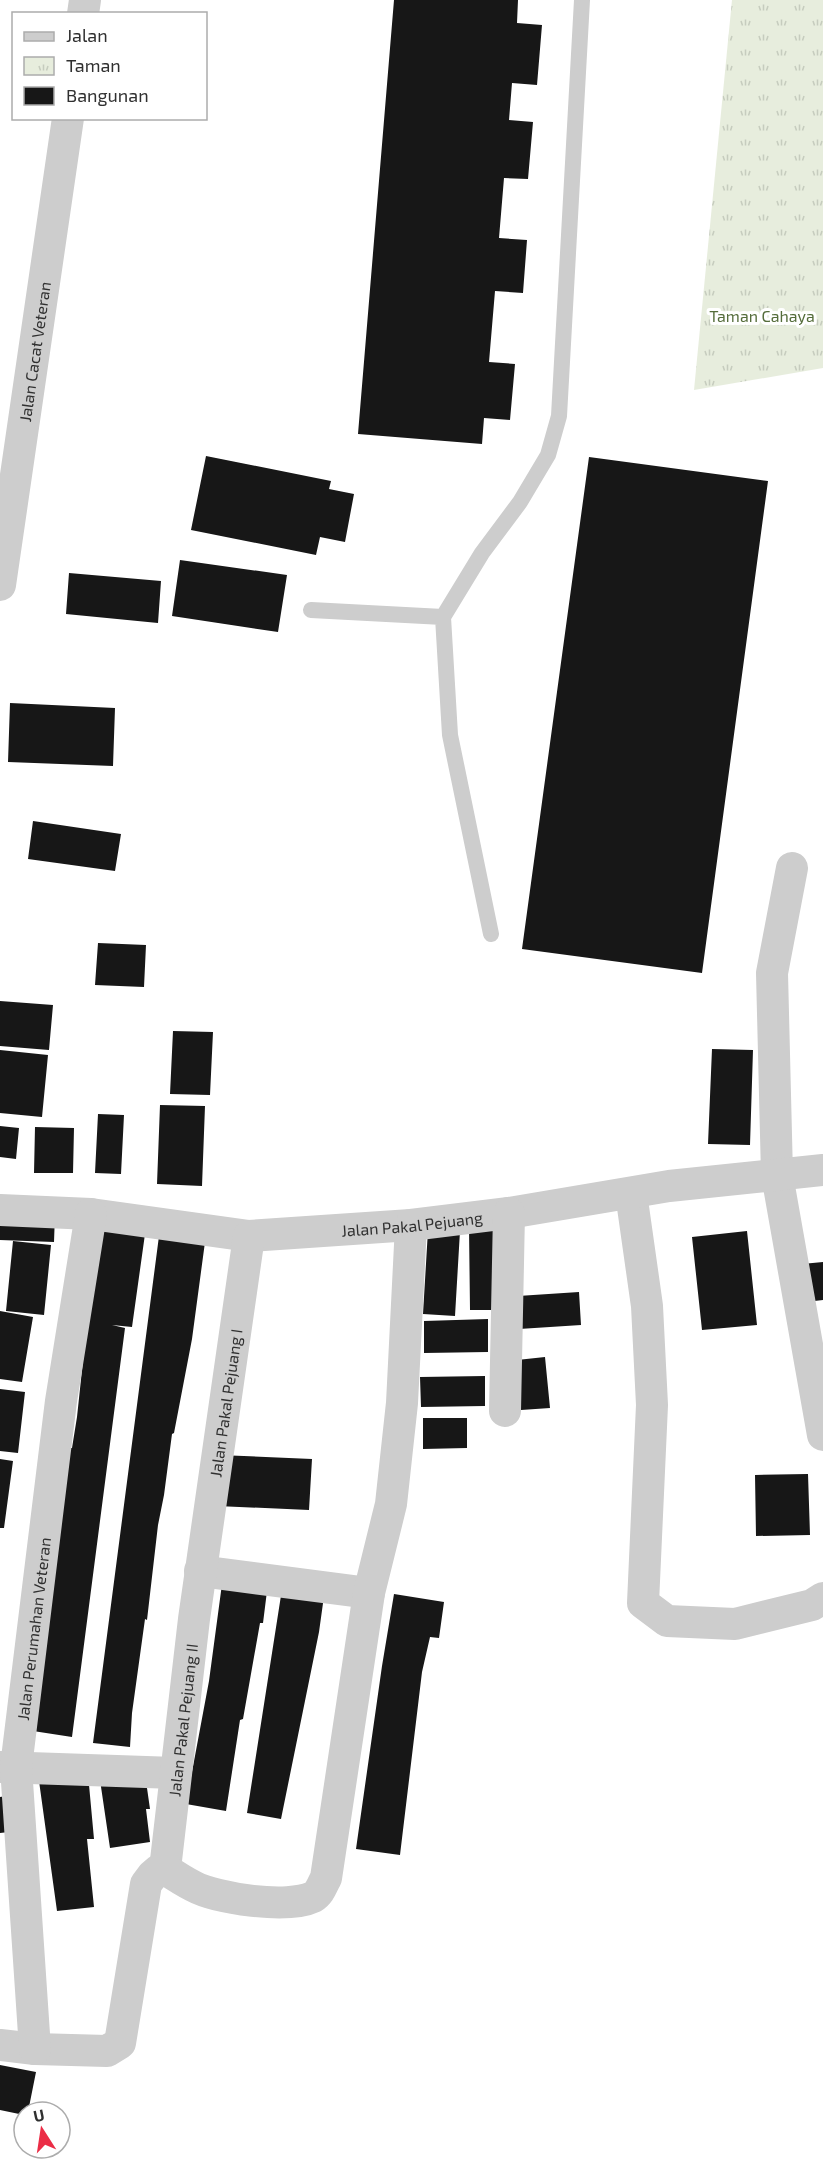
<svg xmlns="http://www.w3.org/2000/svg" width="823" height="2172" viewBox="0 0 823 2172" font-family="'Exo 2',sans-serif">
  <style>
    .park { fill: url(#park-tufts) }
    .building { fill: #171717 }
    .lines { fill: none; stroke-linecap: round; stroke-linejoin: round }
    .lane { stroke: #cdcdcd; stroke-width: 16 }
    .street { stroke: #cdcdcd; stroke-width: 32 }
    .labels { text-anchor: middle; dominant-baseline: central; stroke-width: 6; stroke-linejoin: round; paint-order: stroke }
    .park-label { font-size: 16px; fill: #556d3b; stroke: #fff }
    .street-label { font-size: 16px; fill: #303030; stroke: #fff }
  </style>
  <defs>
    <pattern id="park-tufts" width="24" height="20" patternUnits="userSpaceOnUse" patternTransform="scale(1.5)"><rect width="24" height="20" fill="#e7eddd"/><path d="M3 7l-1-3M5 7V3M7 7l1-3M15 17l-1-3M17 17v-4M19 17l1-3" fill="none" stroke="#c6ccbe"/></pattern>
  </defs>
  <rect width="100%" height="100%" fill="#fff"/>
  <path class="park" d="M732,0h91v368l-129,22z"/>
  <path class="building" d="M394,0h124l-1,23 25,2 -5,60 -25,-2 -3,37 24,2 -5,57 -24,-1 -5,60 28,2 -4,53 -28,-2 -6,71 26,2 -5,56 -26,-2 -2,26 -124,-10z
    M206,456l125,25 -2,8 25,5 -9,48 -25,-5 -4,18 -125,-25z
    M589,457l179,24 -66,492 -180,-24z
    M180,560l107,15 -9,57 -106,-16z
    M69,573l92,8 -3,42 -92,-9z
    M10,703l105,5 -2,58 -105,-4z
    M33,821l88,13 -6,37 -87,-12z
    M98,943l48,2 -2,42 -49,-2z
    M0,1001l53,4 -4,45 -49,-4z
    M173,1031l40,1 -3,63 -40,-1z
    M712,1049l41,1 -3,95 -42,-1z
    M0,1050l48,5 -6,62 -42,-4z
    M160,1105l45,1 -3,80 -45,-2z
    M98,1114l26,1 -3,59 -26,-1z
    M0,1126l19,2 -3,31 -16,-2z
    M35,1127l39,1 -1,45h-39z
    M0,1212l55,2 -1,28 -54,-2z
    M469,1227h28l1,83h-28z
    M97,1229l48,5 -13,93 -20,-2 13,3 -53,409 -39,-6 37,-283h2l5,-31z
    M428,1230l32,1 -5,85 -32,-2z
    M747,1231l10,94 -55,5 -10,-93z
    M159,1236l46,6 -13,97 -18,94 -2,1 -8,61 -6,30 -11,95 -2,-1 -13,94 -2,34 -37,-4z
    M13,1241l38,4 -7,70 -38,-4z
    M823,1262v38l-17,2 -4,-38z
    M579,1292l2,33 -62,4 -1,-33z
    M0,1311l33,6 -11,65 -22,-3z
    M488,1319v33l-64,1v-32z
    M545,1357l5,51 -29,2 -4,-50z
    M485,1376v30l-64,1 -1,-30z
    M0,1389l25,3 -7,61 -18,-2z
    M423,1418h44v30l-44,1z
    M219,1455l93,4 -3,51 -92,-4z
    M0,1459l13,2 -9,67h-4z
    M808,1474l2,61 -54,1 -1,-61z
    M222,1584l45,7 -4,32h-3l-17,96 -3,1 -14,91 -40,-7 23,-123z
    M282,1589l42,7 -5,36 -38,187 -34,-6z
    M394,1594l50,8 -5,36 -9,-1 -8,35 -22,183 -44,-6 26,-183z
    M88,1774l6,65h-7l7,68 -37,4 -18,-130z
    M145,1774l5,35h-4l4,33 -40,6 -10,-68z
    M6,1796l3,36 -9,1v-36z
    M0,2065l36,7 -8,40h-4v3l-24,-5z"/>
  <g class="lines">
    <path class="lane" d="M311,610l132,7
      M491,934l-41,-199 -7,-118 39,-64 38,-51 28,-47 11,-39 23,-416"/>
    <g class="street">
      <path d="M83,14l2,-14"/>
      <path id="s1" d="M0,585l68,-467"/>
      <path d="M792,868l-20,105 5,202 46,260"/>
      <path d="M631,1193l16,113 5,99 -9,198 24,18 68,3 77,-19 11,-7"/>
      <path id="s2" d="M0,1210l91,4 158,22 162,-11 98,-12 160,-27 154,-16"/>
      <path d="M505,1411l4,-198"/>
      <path d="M200,1571l169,22"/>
      <path d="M0,1767l175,6"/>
      <path id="s3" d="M165,1869l29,-250 55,-383"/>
      <path d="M0,2045l35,4 72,2 13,-8 26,-159 6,-8 7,-6 6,-1c9,6 18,12 28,17 24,13 95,23 120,11 7,-4 9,-12 13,-19l43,-285 22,-89 11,-101 9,-178"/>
      <path id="s4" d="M35,2049l-19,-282 45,-366 30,-187"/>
    </g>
  </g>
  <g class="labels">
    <g class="park-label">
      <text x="762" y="315">Taman Cahaya</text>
    </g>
    <g class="street-label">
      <text stroke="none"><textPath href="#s1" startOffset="236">Jalan Cacat Veteran</textPath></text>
      <text stroke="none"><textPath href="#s2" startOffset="414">Jalan Pakal Pejuang</textPath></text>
      <text stroke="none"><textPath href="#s3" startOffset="470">Jalan Pakal Pejuang I</textPath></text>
      <text stroke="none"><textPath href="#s4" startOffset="422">Jalan Perumahan Veteran</textPath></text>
      <text stroke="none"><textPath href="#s3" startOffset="150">Jalan Pakal Pejuang II</textPath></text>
    </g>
  </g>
  <rect x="12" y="12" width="195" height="108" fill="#ffffff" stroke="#acacac" stroke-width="1.5"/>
  <rect x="24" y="32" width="30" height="9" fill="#cdcdcd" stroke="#acacac" stroke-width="1.5"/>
  <text x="66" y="42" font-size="18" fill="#303030">Jalan</text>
  <rect x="24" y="57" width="30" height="18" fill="url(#park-tufts)" stroke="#acacac" stroke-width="1.5"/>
  <text x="66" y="72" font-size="18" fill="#303030">Taman</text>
  <rect x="24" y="87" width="30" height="18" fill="#171717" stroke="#acacac" stroke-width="1.5"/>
  <text x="66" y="102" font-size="18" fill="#303030">Bangunan</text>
  <g transform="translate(42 2130) rotate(348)"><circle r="28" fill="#ffffff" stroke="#acacac" stroke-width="1.5"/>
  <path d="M0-4.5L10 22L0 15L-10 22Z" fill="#eb2d46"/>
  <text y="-9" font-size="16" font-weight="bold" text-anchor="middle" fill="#303030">U</text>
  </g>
</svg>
